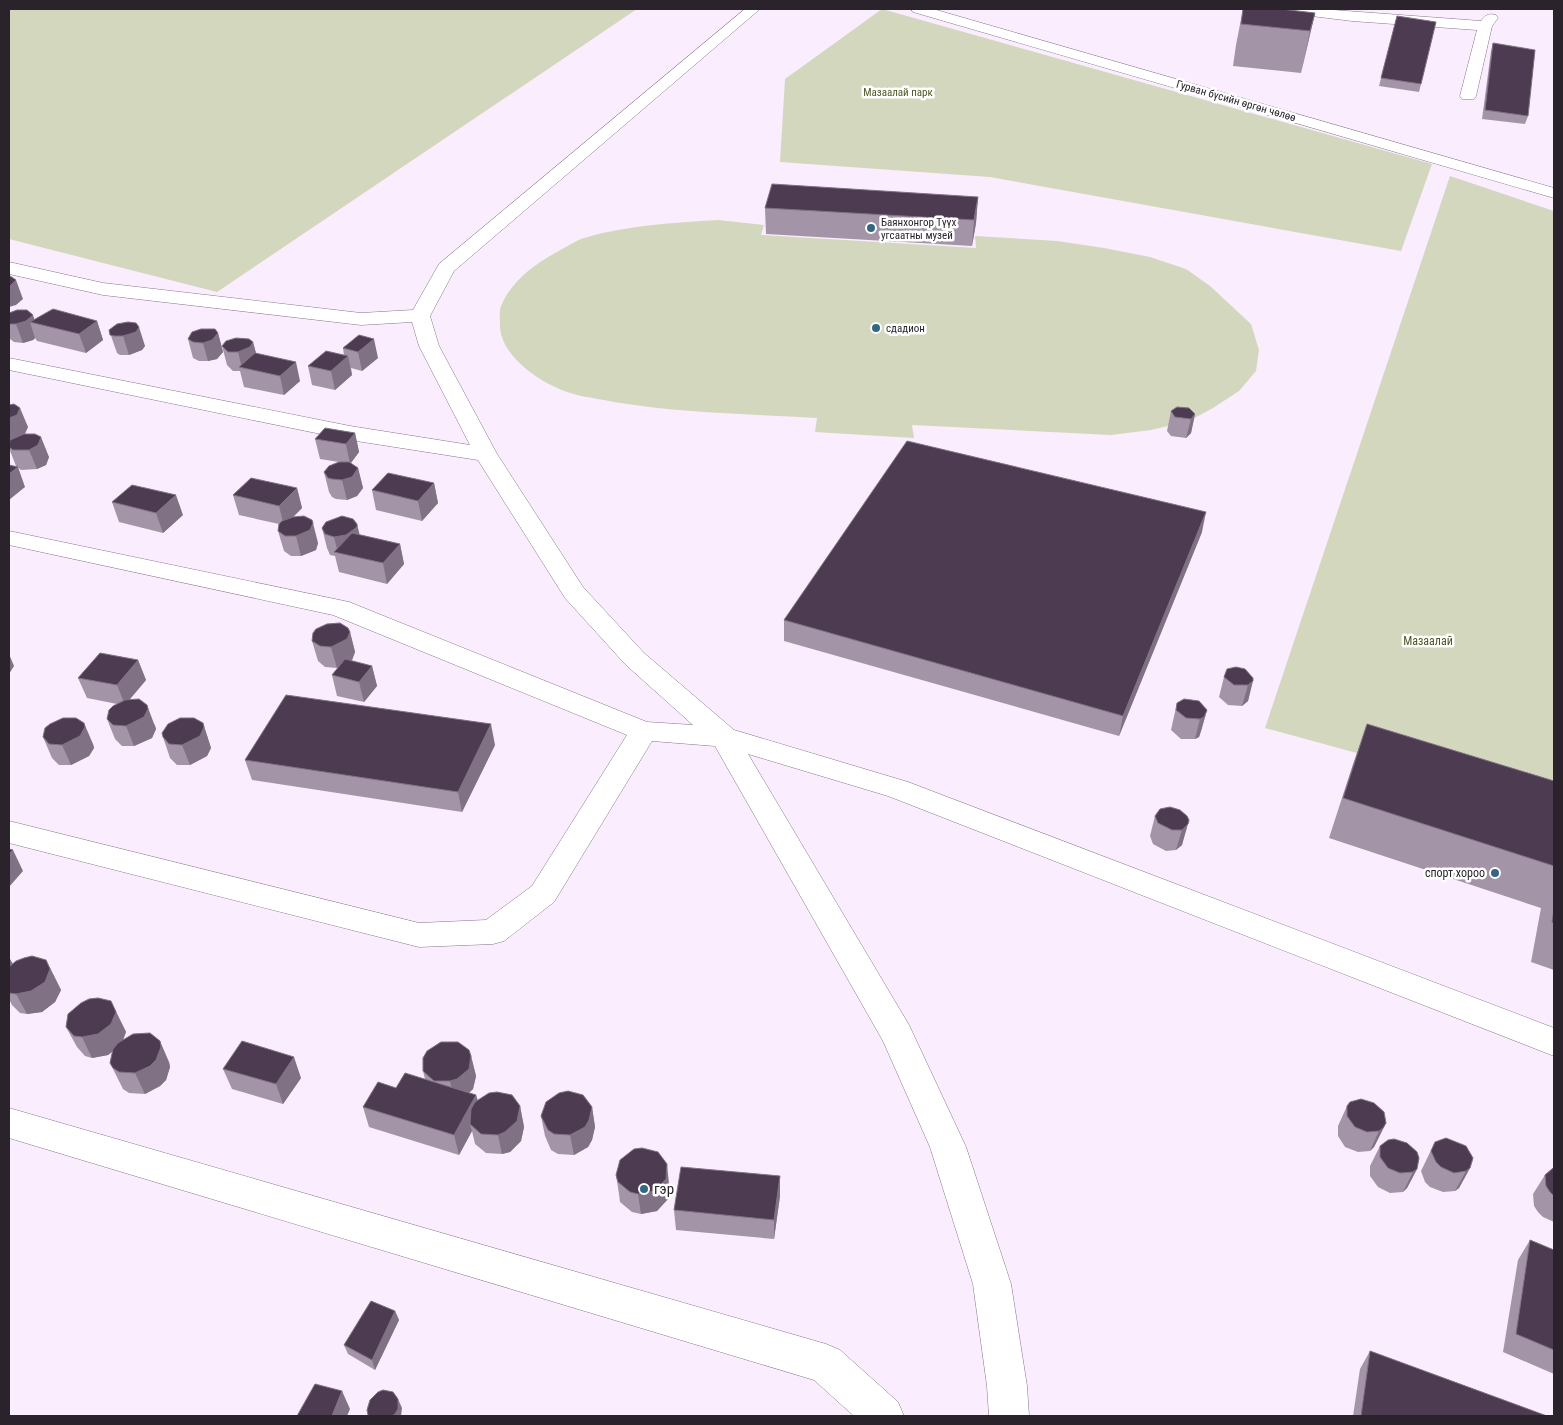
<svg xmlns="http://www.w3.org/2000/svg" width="1563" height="1425" viewBox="0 0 1563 1425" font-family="'Roboto Condensed',sans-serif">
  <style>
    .green { fill: #d3d7be }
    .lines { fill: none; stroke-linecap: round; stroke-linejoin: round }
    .minor-casing { stroke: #88758c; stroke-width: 1 }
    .minor { fill: #fff; fill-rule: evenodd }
    .wall { fill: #a494a7 }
    .shaded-wall { fill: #817185 }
    .building { fill: #4d3c51; stroke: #817185 }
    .poi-dot { fill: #326683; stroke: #fff; stroke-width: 2 }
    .labels { text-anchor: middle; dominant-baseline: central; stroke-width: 5; stroke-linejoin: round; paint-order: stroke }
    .far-park-label { font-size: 11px; fill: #515625; stroke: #fff }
    .far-street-label { font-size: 11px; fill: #2a232c; stroke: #fff }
    .far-poi-label { font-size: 11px; fill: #2a232c; stroke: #fff; text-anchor: start }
    .park-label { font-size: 12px; fill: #515625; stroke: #fff }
    .poi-label { font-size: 12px; fill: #2a232c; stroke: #fff; text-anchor: end }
    .near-poi-label { font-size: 15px; fill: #2a232c; stroke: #fff; text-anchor: start }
  </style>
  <rect width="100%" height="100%" fill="#faedfd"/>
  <path class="green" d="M9,9h628l-420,283 -208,-53z
    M882,9l550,155 -31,87 -411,-74 -210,-15 5,-83z
    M1450,176l104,35v596l-289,-79z
    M718,220l46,5 -3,10 215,13 -1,-12 82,5 47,7 46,9 36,12 24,17 41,38 8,26 -3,21 -17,20 -26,17 -24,13 -38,9 -40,5 -199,-10 2,13 -99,-6 2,-14c-68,-4 -136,-5 -203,-16 -19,-4 -42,-6 -59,-15 -23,-11 -55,-34 -55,-62 0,-6 -1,-13 1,-19 12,-28 37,-44 63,-58 6,-3 13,-8 20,-10 43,-13 89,-15 134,-18z"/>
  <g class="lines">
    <g class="minor-casing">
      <path id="minor" d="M745,9h15l-306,262 -24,45 9,30 58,108 86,133 61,66 90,77 174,52 646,246v28l-666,-260 -140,-42 161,271 57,122 45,137 16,102 2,30h-40l-2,-30 -14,-102 -43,-137 -47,-106 -168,-295 -63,-5 -98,161 -50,39 -11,3 -74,3 -410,-104v-22l410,102 67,-3 46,-34 95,-151 -294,-120 -324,-70v-14l340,71 298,120 46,3 -67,-60 -61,-67 -87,-138 -128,-20 -341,-70v-12l341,68 120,19 -51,-99 -7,-24 -51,3 -258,-30 -94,-21v-12l94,21 258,30 52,-3 26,-46z
        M911,9h22l621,179v10l-641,-186z
        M1280,9h40l161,12c5,-6 7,-8 15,-6l2,3 -6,8 -16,70 -2,3h-12l-2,-3 17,-66 -125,-9 -65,-8 -5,-1z
        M9,1108l817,236 14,6 58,52 6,14h-50l-40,-36 -805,-242z"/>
    </g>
    <use href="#minor" class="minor"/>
  </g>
  <path class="wall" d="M1243,9l72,4 -14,60 -68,-7 3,-21z
    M1397,16l24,68 -2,8 -40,-6z
    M1493,43l35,73 -3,8 -43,-5 9,-68z
    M978,197l-2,26 -4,23 -206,-12 -1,-26z
    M9,313l26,7 62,1 6,19 -17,13 -49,-12 -2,-3 -2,2 -10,3 -9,-1 -4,-3 -1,-3z
    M109,330l36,16 -3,4 -13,5h-9l-3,-2z
    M218,333l5,19 -6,7 -9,2h-9l-6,-3 -5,-19z
    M359,335l19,23 -16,13 -11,-3 1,7 -17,15 -23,-5 -4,-19 36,-11 -1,-7z
    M253,342l3,11 44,28 -16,14 -40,-8 -4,-16h-7l-6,-6 -5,-19z
    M9,405l19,22 -3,7 24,23 -3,8 -9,4 -16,1 -5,-4 -7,-18v-4l2,-4h-2z
    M1171,411l24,3 -4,19 -5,5 -15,-2 -4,-5z
    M355,433l4,19 -8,11 7,5 5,20 -6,8 -10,4 -11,-1 -4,-2 -3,-5 -5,-20 15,-10 -19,-3 -5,-20z
    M434,483l4,20 -16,18 -46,-11 -4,-20z
    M297,488l5,20 -9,9 25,26 -2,7 -15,6h-10l-7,-5 -6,-20 1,-7 -40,-9 -6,-20z
    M112,502l71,13 -20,18 -44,-11z
    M322,528l38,7 40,9 4,20 -17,20 -48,-12 -4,-16 -5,-1 -3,-7z
    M1202,532l-83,204 -335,-95v-21z
    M350,632l5,20 -3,8 -1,1 21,5 5,20 -13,16 -27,-6 -5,-21 7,-9 -2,2 -12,-1 -7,-6 -6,-20z
    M138,660l8,20 -17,20 26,25 1,4 -4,9 -18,8h-12l-7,-7 -8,-20 10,-15 -30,-6 -9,-20z
    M1224,677l29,1 -5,23 -6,5 -14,-1 -9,-8z
    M1177,703l30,7 -6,21 -2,6 -4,2h-14l-10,-9z
    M203,723l8,25 -4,8 -17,9h-13l-7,-7 -7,-21z
    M1367,724l187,57v189l-23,-8 10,-54 -212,-70 24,-74z
    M43,737l50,7 1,4 -5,8 -18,9h-12l-7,-7z
    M495,745l-33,67 -210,-32 -7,-20z
    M1155,816h32l-5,29 -6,5 -10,1 -13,-7 -3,-8z
    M9,959l4,5 33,-4 15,30 -6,12 -13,10 -15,2 -7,-1 -8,-8 -3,-6z
    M121,1022l5,10 -3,8 46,22 1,5 -4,13 -6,6 -15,8 -16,-1 -6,-4 -13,-26 3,-12 -5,4 -16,3 -7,-2 -8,-9 -11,-20z
    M471,1056l5,20 -3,13 -4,4 7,2 2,5 42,6 4,21 -3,14 -11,11 -8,2 -16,-1 -11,-9 -3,-13 -13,24 -90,-28 -6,-20 62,-28 -2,-8z
    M223,1069l78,9 -18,26 -51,-15z
    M1347,1106l39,17 -12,24 -4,4 -12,1 -13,-5 -7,-11v-10z
    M592,1107l3,20 -3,13 -4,7 -14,8 -16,-1 -7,-4 -6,-14 -4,-20z
    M1435,1142l35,26 -11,20 -4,3 -12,1 -13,-5 -5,-5 -4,-11z
    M1380,1146l37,23 -10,19 -4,4 -13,1 -12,-6 -8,-11v-10z
    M1554,1168v54l-11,-5 -5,-5 -4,-6 -1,-12 12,-19z
    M616,1175l53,9 -1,15 -11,12 -16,3 -9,-2 -12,-10 -1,-8z
    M780,1176v20l-6,43 -98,-9 -2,-20z
    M1530,1240l24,10v124l-51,-22 15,-92z
    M395,1311l4,9 -24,50 -27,-16 -4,-9z
    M1370,1351l177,65h-194l7,-47z"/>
  <path class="shaded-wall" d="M1315,13l-14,60 9,-42z
    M978,197l-2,26 -4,23 2,-26z
    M16,280l7,19 -7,6 -7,2v-20z
    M33,315l3,9 -6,-2 5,16 -2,2 -10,3 -7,-19z
    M97,321l6,19 -17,13 -7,-19z
    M139,327l6,19 -3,4 -13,5 -6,-19z
    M218,333l5,19 -6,7 -9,2 -5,-18z
    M374,339l4,19 -16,13 -4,-19z
    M253,342l5,19 -16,7 -4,-16z
    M348,356l4,19 -17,15 -4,-19z
    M296,362l4,19 -16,14 -4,-19z
    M20,408l8,19 -4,8 -14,5 -1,-3v-19z
    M1195,414l-4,19 -5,5 5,-19z
    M355,433l4,19 -9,12 -4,-20z
    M41,437l8,20 -3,8 -9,4 -8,-19z
    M18,467l7,20 -16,13v-26z
    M358,468l5,20 -6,8 -10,4 -5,-20z
    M434,483l4,20 -16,18 -4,-20z
    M297,488l5,20 -18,18 -5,-20z
    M176,495l7,20 -20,18 -7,-20z
    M1206,512l-4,20 -83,204 4,-20z
    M313,523l5,20 -2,7 -15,6 -5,-20z
    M357,524l5,20 -24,9 -4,-16z
    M400,544l4,20 -17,20 -4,-21z
    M350,632l5,20 -3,8 -15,8 -6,-21z
    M9,654l5,12 -5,8z
    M138,660l8,20 -21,25 -8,-20z
    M372,666l5,20 -13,16 -5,-20z
    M1253,681l-5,20 -6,5 6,-21z
    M147,705l9,24 -4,9 -18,8 -8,-20z
    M1207,710l-6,21 -2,6 -4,2 5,-20z
    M84,723l9,21 1,4 -5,8 -18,9 -9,-20z
    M203,723l8,25 -4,8 -17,9 -8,-20z
    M491,724l4,21 -33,67 -4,-20z
    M1188,824l-6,21 -6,5 6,-20z
    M13,850l10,21 -14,16v-33z
    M10,959l12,21 -13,13v-32z
    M46,960l15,30 -6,12 -13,10 -15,2 -11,-20z
    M111,1001l15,31 -5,13 -13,10 -16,3 -10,-21z
    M160,1041l9,21 1,5 -4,13 -6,6 -15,8 -10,-21z
    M471,1056l5,20 -3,13 -11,10 -7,3 -5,-21z
    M294,1057l7,21 -18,26 -7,-20z
    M476,1095l5,20 -11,9 2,7 -13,24 -5,-20z
    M520,1106l4,21 -3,14 -11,11 -8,2 -4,-19z
    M592,1107l3,20 -3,13 -4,7 -14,8 -4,-20z
    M1386,1123l-12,24 -4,4 9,-20z
    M667,1164l2,20 -1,15 -11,12 -16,3 -3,-20z
    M1470,1168l-11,20 -4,3 11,-20z
    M1417,1169l-10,19 -4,4 10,-20z
    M780,1176v20l-6,43v-19z
    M395,1311l4,9 -24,50 -3,-10z
    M342,1391l8,18 -3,7h-15z
    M398,1399l4,9 -1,8h-9z"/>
  <path class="building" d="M1243,9h38l34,4 -5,18 -69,-7z
    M1397,16l39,6 -15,62 -40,-6z
    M1493,43l42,7 -7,66 -43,-6z
    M772,184l206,13 -4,23 -209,-12z
    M9,276h1l6,4 -7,7z
    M53,309l44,12 -18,13 -49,-12z
    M17,310h10l6,5 -7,6 -10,3h-7v-11z
    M128,322l8,1 3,4 -3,5 -13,4h-9l-4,-1 -1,-5 8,-6z
    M201,329h14l3,4 -6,7 -9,3 -10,-1 -5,-3 4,-7z
    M359,335l15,4 -16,13 -15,-4z
    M236,338l13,1 4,3 -3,5 -12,5h-10l-6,-6 4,-5z
    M326,351l22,5 -17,15 -23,-5z
    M255,353l41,9 -16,14 -41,-9z
    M14,404l6,4 -3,7 -8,3v-13z
    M1177,407l12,1 6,6 -4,5 -16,-2 -4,-6z
    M325,428l30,5 -9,11 -31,-5z
    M24,434h11l6,3 -3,8 -9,5h-16l-4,-3 1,-7z
    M907,441l299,71 -83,204 -339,-96z
    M339,462h10l9,6 -6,9 -10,3 -10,-1 -4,-1 -4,-6 5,-6z
    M9,465l9,2 -9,7z
    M388,473l46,10 -16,18 -46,-11z
    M251,478l46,10 -18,18 -46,-11z
    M132,485l44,10 -20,18 -44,-11z
    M304,516l8,4 1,3 -3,7 -14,6h-11l-7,-5 1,-7 3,-3 11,-4z
    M342,516l11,3 4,5v3l-11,8 -12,2 -9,-3 -3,-6 4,-6z
    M352,533l48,11 -17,19 -49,-11z
    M340,623l8,5 2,4 -3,7 -16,8 -11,-1 -8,-5 1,-8 3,-4 11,-5z
    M100,653l38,7 -21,25 -39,-7z
    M345,659l27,7 -13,16 -27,-7z
    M1236,667l9,2 8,9v3l-5,4h-14l-10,-8 3,-8z
    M286,695l205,29 -33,68 -213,-32z
    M139,699l8,6 1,4 -4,8 -18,9 -13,-1 -6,-6 2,-9 4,-4 12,-6z
    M1184,699l15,2 8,9 -3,7 -4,2 -14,-1 -10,-8 1,-7z
    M63,718h13l8,5 1,4 -5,9 -18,9 -13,-1 -6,-7 2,-9 5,-4z
    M180,718h14l9,5 1,4 -4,9 -18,9 -13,-1 -6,-7 -1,-4 6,-9z
    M1367,724l187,57v85l-211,-68z
    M1170,807l10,3 7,6 2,4 -1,4 -6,6h-10l-14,-7 -3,-7 5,-7z
    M9,849l4,1 -4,4z
    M1554,910v13l-2,-1z
    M32,956l14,4 4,9 -5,13 -14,9 -15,3 -7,-1v-26l7,-6 8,-3z
    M98,998l13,3 5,11 -5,12 -13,10 -16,3 -8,-1 -8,-9 2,-13 13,-11 8,-4z
    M150,1033l10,8 1,6 -5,13 -6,6 -15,7 -16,-1 -6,-4 -3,-5 3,-14 5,-6 15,-9z
    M242,1041l52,16 -18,27 -53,-15z
    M441,1042h17l11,8 2,6 -2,13 -12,10 -7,2h-16l-11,-10v-13l4,-7z
    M405,1073l71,22 -22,40 -91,-28 15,-25 18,6z
    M568,1091l15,4 9,12 -3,13 -4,7 -15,8 -16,-1 -6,-4 -7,-14 5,-14 13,-9z
    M497,1092l15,3 8,11 -3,15 -12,11 -7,3 -17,-1 -11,-10 1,-15 4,-7 14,-9z
    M1361,1099l13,4 10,9 2,11 -3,5 -4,3 -12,1 -12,-5 -8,-11v-10l3,-4z
    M1446,1138l20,8 7,12 -3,10 -4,3 -12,2 -13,-6 -5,-5 -5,-11 4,-9z
    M1394,1139l13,4 10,9 2,6 -2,11 -4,3 -13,1 -12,-5 -8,-11v-11l8,-6z
    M642,1148l16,4 9,12 -1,15 -11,12 -17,3 -8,-2 -12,-10 -2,-7 4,-15 14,-11z
    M681,1167l99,9 -6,44 -100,-10z
    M1553,1168h1v28l-4,-4 -4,-6 -1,-11z
    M1530,1240l24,10v100l-38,-16z
    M371,1301l24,10 -23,49 -28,-15z
    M1370,1351l177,65h-186z
    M315,1384l27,7 -10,25h-35z
    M383,1390l10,2 5,7v10l-3,5 -3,2h-22l-2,-1 -1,-5 3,-10 8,-8z"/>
  <g class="poi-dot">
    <circle cx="871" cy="228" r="5"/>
    <circle cx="876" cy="328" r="5"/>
    <circle cx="1495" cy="873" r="5"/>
    <circle cx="644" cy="1189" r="5"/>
  </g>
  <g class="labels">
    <g class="far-park-label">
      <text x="898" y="92">Мазаалай парк</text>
    </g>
    <g class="far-street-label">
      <text transform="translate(1236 101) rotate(16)">Гурван бүсийн өргөн чөлөө</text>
    </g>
    <g class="far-poi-label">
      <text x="881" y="222">Баянхонгор Түүх<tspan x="881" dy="13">угсаатны музей</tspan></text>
      <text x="886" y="328">сдадион</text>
    </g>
    <g class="park-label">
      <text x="1428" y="641">Мазаалай</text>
    </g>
    <g class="poi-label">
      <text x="1485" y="873">спорт хороо</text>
    </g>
    <g class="near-poi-label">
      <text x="654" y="1189">гэр</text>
    </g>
  </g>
  <rect width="1563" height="1425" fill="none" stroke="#2a232c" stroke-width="20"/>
</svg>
